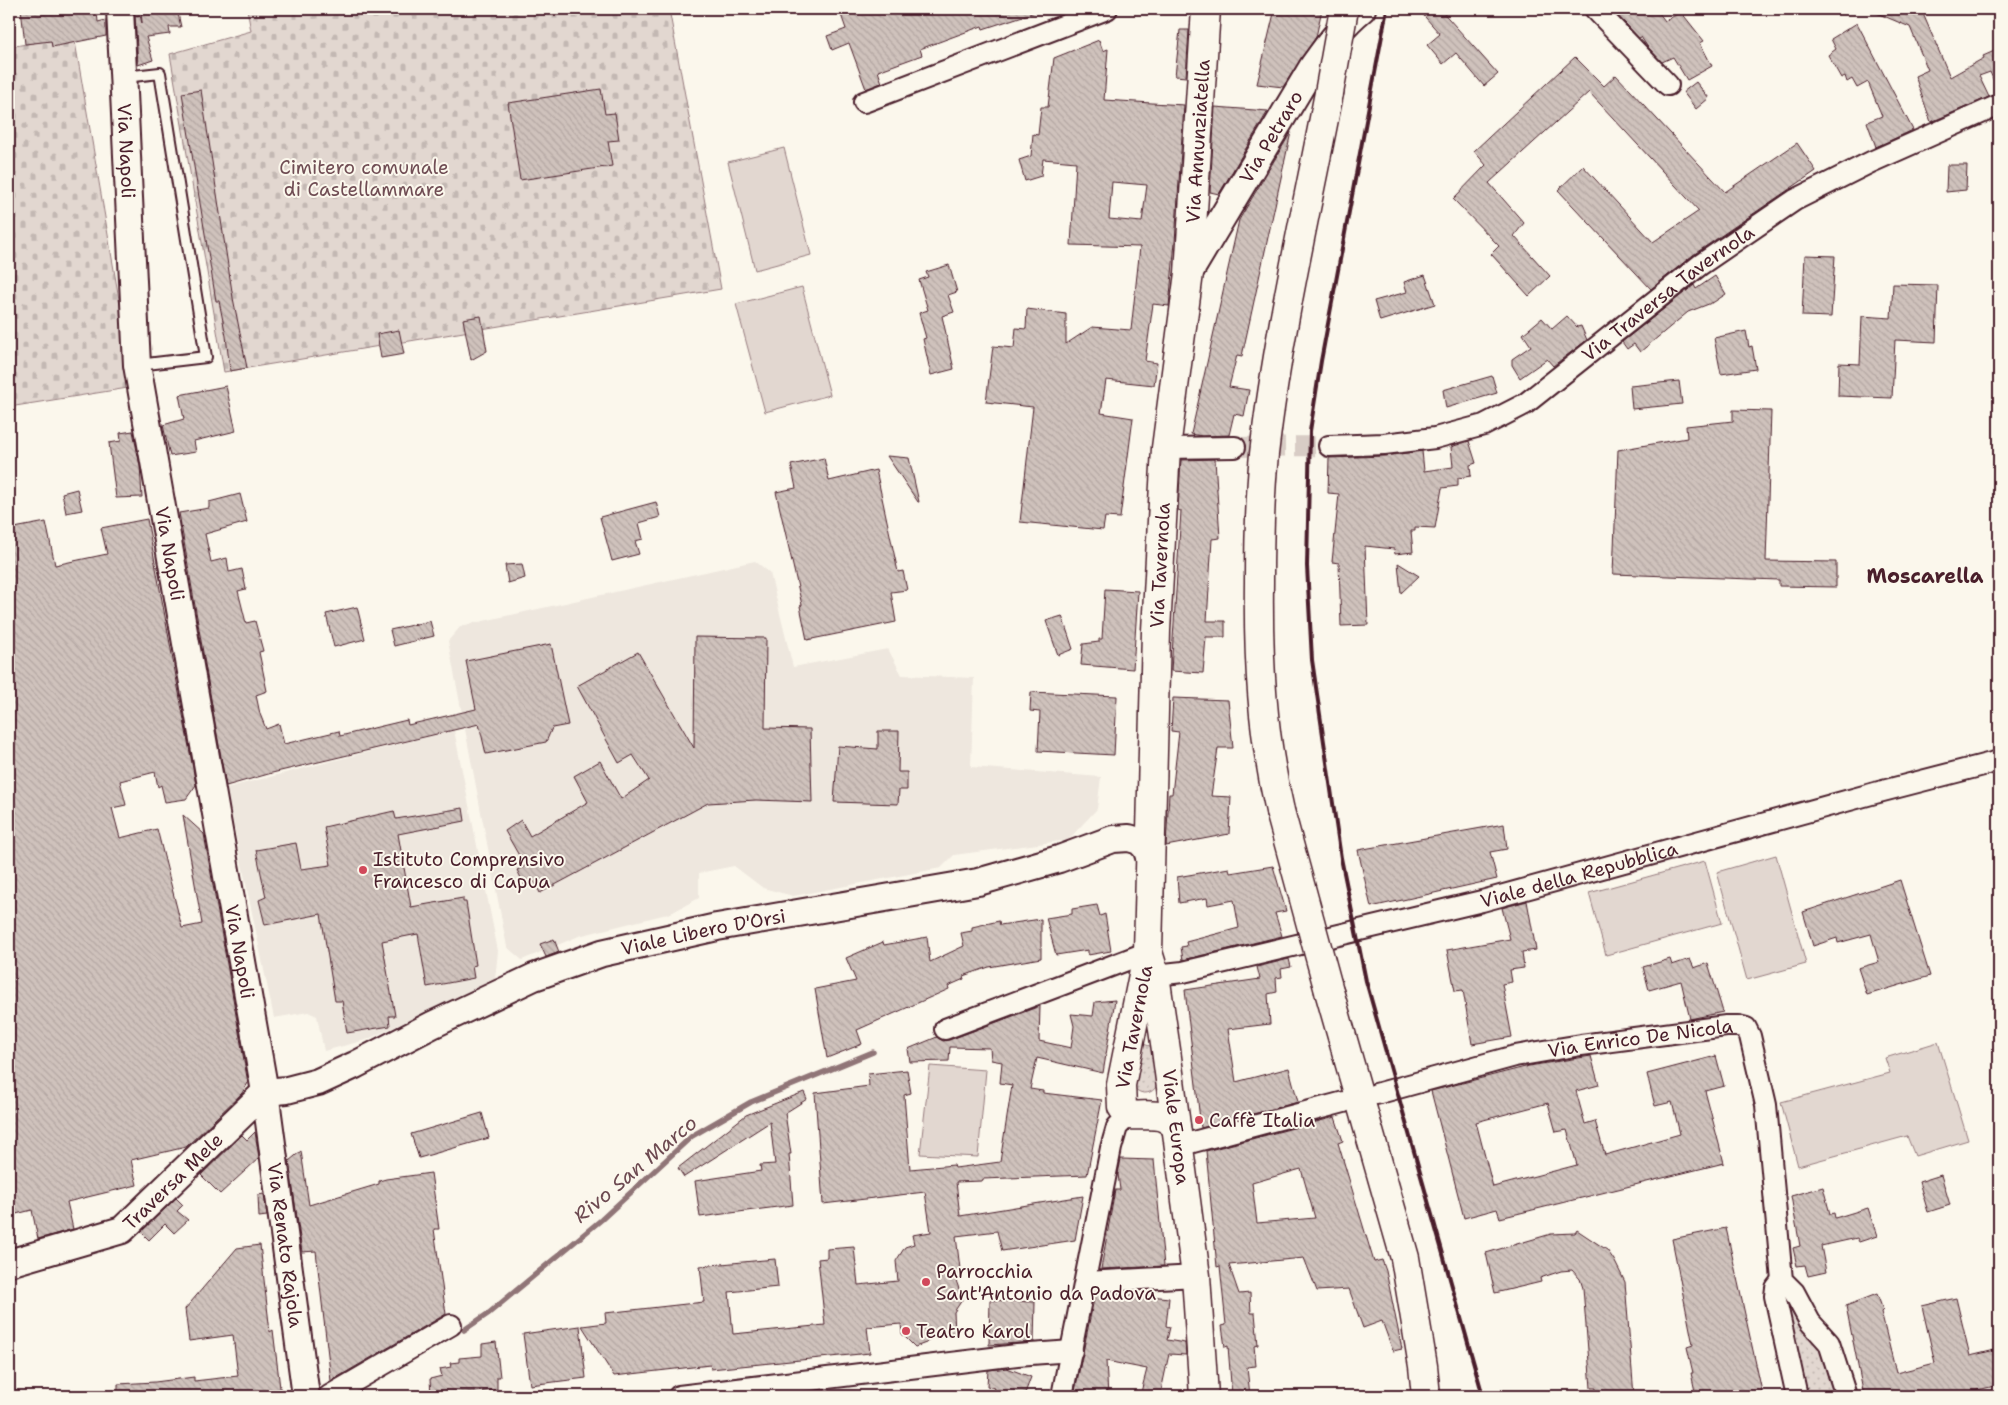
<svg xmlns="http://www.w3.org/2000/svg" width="2008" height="1405" viewBox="0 0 2008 1405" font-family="'Shantell Sans',sans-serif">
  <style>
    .built { fill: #eee7de }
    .cemetery { fill: url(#cemetery-stones); stroke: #967b7e }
    .park { fill: url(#park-dots); stroke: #967b7e }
    .garden { fill: #e2d7d0; stroke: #967b7e }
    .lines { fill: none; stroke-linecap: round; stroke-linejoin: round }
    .stream { stroke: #907477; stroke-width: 5.5 }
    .building { fill: url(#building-back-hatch); stroke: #4a1f2b; fill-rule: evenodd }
    .minor-tunnel { stroke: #d8ccc5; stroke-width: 20; stroke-dasharray: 20 10; stroke-linecap: butt }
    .service-casing { stroke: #4a1f2b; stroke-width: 14 }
    .minor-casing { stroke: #4a1f2b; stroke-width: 24 }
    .tertiary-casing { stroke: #4a1f2b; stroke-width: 30 }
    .secondary-casing { stroke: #4a1f2b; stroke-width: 31 }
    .trunk-casing { stroke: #4a1f2b; stroke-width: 31 }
    .service { stroke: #fbf7ec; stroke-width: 10 }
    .minor { stroke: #fbf7ec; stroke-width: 20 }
    .tertiary { stroke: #fbf7ec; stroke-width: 26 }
    .secondary { stroke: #fbf7ec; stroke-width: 28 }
    .trunk { stroke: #fbf7ec; stroke-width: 28 }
    .rail { stroke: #4a1f2b; stroke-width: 4 }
    .trunk-bridge-casing { stroke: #4a1f2b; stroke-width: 31; stroke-linecap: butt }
    .trunk-bridge { stroke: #fbf7ec; stroke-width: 28 }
    .poi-dot { fill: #d1495b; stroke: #fbf7ec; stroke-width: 2 }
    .labels { text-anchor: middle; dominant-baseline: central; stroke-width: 4; stroke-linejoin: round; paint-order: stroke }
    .street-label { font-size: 19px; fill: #4a1f2b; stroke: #fbf7ec }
    .park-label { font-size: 19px; fill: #704d54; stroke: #fbf7ec }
    .poi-label { font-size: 19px; fill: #4a1f2b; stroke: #fbf7ec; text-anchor: start }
    .neighbourhood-label { font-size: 20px; font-weight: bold; fill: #4a1f2b; stroke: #fbf7ec }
    .water-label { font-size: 20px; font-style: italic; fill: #6d4a51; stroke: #fbf7ec }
  </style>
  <defs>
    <pattern id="cemetery-stones" width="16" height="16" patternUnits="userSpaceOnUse" patternTransform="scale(1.25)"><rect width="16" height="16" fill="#e2d7d0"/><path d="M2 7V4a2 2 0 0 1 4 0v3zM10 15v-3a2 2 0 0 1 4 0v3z" fill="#c3b8b3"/></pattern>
    <pattern id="park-dots" width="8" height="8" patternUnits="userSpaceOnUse" patternTransform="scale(1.25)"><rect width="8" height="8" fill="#e2d7d0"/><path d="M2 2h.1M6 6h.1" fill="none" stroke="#c3b8b3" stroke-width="1.8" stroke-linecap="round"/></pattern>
    <pattern id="building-back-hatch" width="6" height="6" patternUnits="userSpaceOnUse" patternTransform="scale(1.25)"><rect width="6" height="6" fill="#cfc2bc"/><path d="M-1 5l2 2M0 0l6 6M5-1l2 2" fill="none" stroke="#b3a6a2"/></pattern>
  </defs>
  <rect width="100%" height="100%" fill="#fbf7ec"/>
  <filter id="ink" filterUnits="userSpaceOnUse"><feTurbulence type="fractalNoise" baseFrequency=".02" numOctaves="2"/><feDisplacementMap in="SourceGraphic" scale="10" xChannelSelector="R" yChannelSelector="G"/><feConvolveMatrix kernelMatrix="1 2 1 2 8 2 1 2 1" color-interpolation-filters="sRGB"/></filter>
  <g filter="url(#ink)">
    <path class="built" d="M755,561l15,12 23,94 95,-18 14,26 72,3 -3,89 130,10 -4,32 -29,31 -114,15 -13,13 -148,28 -30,-8 -29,-22 -35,7v25l-28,15 -92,23 -57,24 -15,-13 -59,-306 13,-15z
      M454,730l44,221 -3,29 -129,60 -42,11 -7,-35 -9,-4 -34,6 -48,-230z"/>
    <path class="cemetery" d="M247,9h422l52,280 -497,83 -54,-318 81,-23z
      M74,36l60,351 -125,20v-360z"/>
    <path class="park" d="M1143,1044l10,3c2,12 12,39 -3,45 -8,3 -13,-1 -18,-6z
      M1783,1295h8l6,25 22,24 17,52h-30z"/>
    <path class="garden" d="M784,148l27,107 -56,15 -27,-108z
      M802,287l28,108 -65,17 -29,-108z
      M1776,855l30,109 -59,16 -30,-108z
      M1705,861l17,62 -116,32 -17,-62z
      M1938,1042l30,98 -53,16 -8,-20 -109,30 -17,-64 109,-29 -5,-15z
      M930,1066l56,4 -8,87 -58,-3z"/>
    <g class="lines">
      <path class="stream" d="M464,1330l25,-17 112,-93 91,-84 59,-34 122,-50"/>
    </g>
    <path class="building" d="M21,9h42l1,4 33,-1 1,10 8,-2v16l-54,11 -1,-6 -26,3z
      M141,9h36l4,18h-12l1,7 -24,3 7,23 -15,5 -3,-49 5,-1 2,8z
      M839,9h196v3l-52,17 -1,-3 -62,23 2,6 -44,16 4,12 -16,6 -17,-46 -17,7 -5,-14 19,-7z
      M1275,9h47l-6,28 -33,50 -26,-3z
      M1418,9h22l58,65 -14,12 -28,-33 -13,11 -16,-19 13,-11z
      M1612,9h44l9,12 16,-9 23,29 -4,2 12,23 -25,14 -14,-23 -11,5 -15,-16 -6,-9 -2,1z
      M1867,9h54l29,68 34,-19 -1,-2 16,-7v44l-9,-21 -11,4 10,21 -58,25 -16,-46 13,-6 -18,-43z
      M1857,23l56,107 -37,17 -9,-25 15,-6 -14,-34 -11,6 -5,-9 -5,3 -2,-6 -4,2 -13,-23 8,-6 -5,-10z
      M1180,30h9l-3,47 -11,-1z
      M1099,40l4,11 5,-2 -4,51 80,5 -9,137 -6,64 -16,-2 -8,57 12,2 -3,22 -48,-5 -5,33 32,5 -13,100 -15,-1 -2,13 -83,-8 13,-115 -47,-5 7,-56 21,2 2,-20 10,1 1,-20 39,5v30l26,-17 39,3 9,-83 -69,-2 5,-83 -33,-3 -2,17 -16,5 -6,-21 12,-4 2,-22 5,1 3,-28h7l6,-49zM1112,182l35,3 -5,37 -33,-3z
      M1575,57l29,29 12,-11 109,117 72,-49 19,28 -123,84 -42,34 -93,-99 25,-24 70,76 46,-31 -110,-119 -100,91 35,40 -10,13 36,40 -21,20 -38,-42 8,-8 -46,-47 33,-34 -12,-14z
      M1696,82l13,16 -13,11 -13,-17z
      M601,89l4,25 10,-1 4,27 -11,1 4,25 -92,14 -12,-77z
      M201,90l32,208 14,70 -17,3 -4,-35 -7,-35h-3l-34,-208z
      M1215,107l53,4 -49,83 -9,-2z
      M1291,132l-49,224 -5,-1 -8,32 20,3 -5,26 -10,-2 -5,21 -27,1 -11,-2 48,-214z
      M1947,165h20l-1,25 -20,2z
      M1805,255l30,1 -4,61 -29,-1z
      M949,265l8,27 -9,3 6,17 -12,4 12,53 -23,6 -8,-36 3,-1 -7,-25 9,-3 -9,-30 9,-3 -2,-5z
      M1425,275l10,29 -55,17 -6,-20 33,-9 -3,-10z
      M1715,276l11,18 -12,8 -26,10 -48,40 -6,-8 -7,5 -5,-7 72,-57 2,4z
      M1893,284l45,1 -2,57 -41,-2 -3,58 -54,-2 1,-33 21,1 2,-48 29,2z
      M481,316l6,35 -16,9 -8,-41z
      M1567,316l10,11 4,-1 6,14 -34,26 -6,-7 -27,19 -8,-13v-6l19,-13 -8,-12 19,-16 10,11z
      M399,330l5,24 -23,4 -4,-24z
      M1746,331l3,16 3,-1 4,23 -35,5 -7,-36z
      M1492,376l5,17 -51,15 -3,-18z
      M1679,381l3,23 -50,5 -2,-23z
      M226,386l10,45 -42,10 2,11 -26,4 -7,-31 21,-6 -5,-24z
      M1733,410l38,1 -5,150 70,1v25l-57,-1v-6l-166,-6 5,-124 69,-12 -1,-12 47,-5z
      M133,431l7,35 2,31 -26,1 -7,-55 12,-2 -1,-8z
      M1469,441l7,22 -6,2 1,11 -13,2v8l-16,2 -7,40 -20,-1v4h-4l2,21 -18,2 -1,-5 -29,-3 3,79 -27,1 -2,-63 -7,-1 7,-68 -11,-1 1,-35 56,-2 37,-5 2,20 29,-4 -2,-20z
      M887,456l22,2 10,44h-1z
      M824,458l5,23 47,-11 22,102 5,-1 4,19 -16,2 5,30 -89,18 -7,-34 2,-1 -26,-113 20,-4 -5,-23z
      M1215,459l5,79 -8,1 -5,82h18v16h-19l-3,36 -32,-2 10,-160 -3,-1 3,-50z
      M77,489l5,21 -16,3 -4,-20z
      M240,494l7,28 -42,12 6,28 16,-4 2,14 13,-3 4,20 -8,2 8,32 9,-2 8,30 -4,1 8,39 -11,4 4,19 6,15 13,-5 5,20 55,-13 1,5 67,-16 1,5 68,-16 -10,-48 85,-17 17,81 -16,3 -6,14 -60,12 -7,-30 -207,49 -46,13 -47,-273 30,-5v-6z
      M656,502l4,15 -21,6 4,16 -8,2 4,13 -27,7 -12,-44z
      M147,519l49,266 -10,14 -21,3 -4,-17 -3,2 -3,-15 -35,9 6,24 -14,3 8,30 37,-9 25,99 20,-4 -19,-109 21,19 44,249 -6,10 -56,54 -55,13 6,25 -70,17 6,27 -35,10 -6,-29 -16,4 -7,-30v-655l37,-7 9,43 52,-11 -6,-26z
      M1398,563l21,13 -18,17z
      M522,564l3,14 -17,5 -3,-18z
      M1105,589l33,2 -5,78 -52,-4 2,-21 16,-2v-3h3z
      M357,607l8,32 -31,8 -8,-33z
      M1062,616l11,33 -15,6 -12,-34z
      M430,621l4,15 -40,10 -4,-16z
      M695,637l71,1 -1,90 45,1 2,73 -56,-2 -48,3 -168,90 -6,-12 -9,5 -8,-16 8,-4 -20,-35 16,-11 9,16 58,-34 -14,-26 26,-15 21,38 28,-19 -16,-25 -14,8 -42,-77 61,-34 56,96z
      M1031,692l86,4 -3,59 -76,-4 2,-39 -10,-1z
      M1173,698l55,2 5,48h-15l-7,48 20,1 -2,37 -63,12 3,-52h3l7,-62 -8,-1z
      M878,731h21l-1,41h9v18h-8l-1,14 -64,-2 4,-56 40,3z
      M463,808l2,13 -67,13 13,73 52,-9v4h3l10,63 -4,1 2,12 -47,9 -9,-53 -36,7 13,75h-6l1,10 -43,7 -5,-32h-7l-14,-87 -56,11 -6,-25 7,-3 -10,-47 40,-7 5,26 30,-4 -7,-38 70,-16 2,8z
      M1504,824l3,25 -17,3 7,27 -126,28 -13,-57z
      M1273,866l13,45 -11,2 7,23 -99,24 -2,-13 6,-1 -1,-4 53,-14 -5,-28 -26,5 -1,-7 -28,5 -2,-26 52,-9 1,5z
      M1900,880l30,96 -63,19 -9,-27 21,-6 -8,-28 -33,9 -1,-5 -24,8 -10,-34z
      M1527,901l9,49 -14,2 2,16 -14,2 2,12 -10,2 10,53 -40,7 -9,-54 -8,1 -8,-41 63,-11 -8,-31z
      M1097,905l3,11 5,-2 6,37 -23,4v-5l-32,5 -10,-37 26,-4v-5z
      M1041,919v39l-52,9 -26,9 1,3 -16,7 1,3 -92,41 5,14 -35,14 -12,-69 41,-8 -10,-23 37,-16 1,3 43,-8 3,25 34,-16 -3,-13 11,-2v-4l27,-6 1,4z
      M554,939l5,13 -13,5 -6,-13z
      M1289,959l2,8 -10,2 1,8 -6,1 1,14 -9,2 2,30 -42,5 8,53 53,-14 9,34 -97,26 -16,-138 75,-11 -3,-12z
      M1670,959l2,6 18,-6 4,9 14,-5 15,49 -33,7 -9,-38 -32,9 -6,-23z
      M1115,1000l-12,73 -66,-15 -7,31 13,2v2l59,7 -15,75 -104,4 -1,2 -26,1 4,34 123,-20 -8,44 -73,11 -5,-20 -41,5 5,41 -6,1 6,16 1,6 -8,12 1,21 -22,1 -7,9 -11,4 -13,-13 -1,-10 -34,3 3,26 -159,16 -1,-4 -96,11 -32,-50 24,-3 -1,-10 99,-11 -4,-36 75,-7 3,28 -49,5 4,42 92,-9 -7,-66 9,-1v-9l27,-2 4,38 40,-4 -2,-20 9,-14 9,-3 -2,-9 19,-3 -6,-40 -102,12 -8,-111 54,-7 -1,-12 39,-4 4,23 -7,2 6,74 44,-4 1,3 45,-6 12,-77 -12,-2 2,-21 -11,-2 -1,-12 -40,-1 -1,14 -39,1 -2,-13 29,-12 6,4 6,-1 91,-34 -1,35 32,7 3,-22 -3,-12 22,2 2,-14z
      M1591,1056l8,29 -23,6 9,33 10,-3 10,34 75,-21 -8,-32 -17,4 -8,-32 69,-18 8,30 -19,5 19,72 -224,55 -3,-9 -33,9 -33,-127 98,-25zM1548,1103l8,29 11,-2 10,35 -84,22 -17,-65z
      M804,1092l3,7 -22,14 6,41h-2l4,51 -93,12 -5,-36 66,-10 -1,-6 15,-1 -5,-42 -86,55 -6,-9 68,-53z
      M482,1113l7,25 -70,20 -8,-24z
      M1335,1117l8,24 -5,2 36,119 8,-2 4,11 16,78 -9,2 -11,-30 -19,7 -14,-39 -32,2 -13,-33 -75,7 10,29 11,-1 1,20h4l3,32 -4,1 2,20 -9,1 3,29h-18l-4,-50 -3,1 -3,-21 4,-1 -6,-59 -3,1 -11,-116zM1301,1169l14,49 -58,5 -5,-40z
      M255,1132l4,26 -39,36 -19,-19 41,-40 5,5z
      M301,1151l8,54 70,-21v-3l7,-2 45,-6 8,56h-5l12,85 -115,67 -15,-130 -14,1 -13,-91z
      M1121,1159l33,1 10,106 -63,3 14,-79h5l-2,-16z
      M1941,1175l9,30 -22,7 -9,-30z
      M1823,1187l7,27 4,-1 1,5 33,-10 9,28 -18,6 -2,-4 -36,8 5,26 -18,4 -3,-11 -8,1 -4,-18 7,-2 -9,-50z
      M264,1194l3,22 -8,1 -1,-22z
      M176,1198l7,7 -6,6 11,9 -14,13 -9,-9 -16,16 -8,-8z
      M1726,1228l37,168h-67l-5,-23h2l-6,-26 6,-2 -21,-106z
      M1577,1230l30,20 7,10 11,22 9,114h-39l1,-8h-5l-8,-100 -3,-9 -8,-9 -11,1 -21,7 1,4 -46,11 -9,-40 65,-19 24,-1z
      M260,1245l10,87 3,-2 8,66h-163v-12l37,-2 39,-5v4l44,-5 -5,-41 -44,6 -4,-32 52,-61z
      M1114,1292l55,6 -3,28 4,1 -3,13 18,3 1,12 -17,-1 -9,42h-20l7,-27 -41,-8 2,35h-34l21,-102z
      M1877,1294l6,16 -2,2 15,61 39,-10 -13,-57 34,-8 14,58 29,-7v36l-47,11h-88l-18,-90z
      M990,1300l45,2 -1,40 -45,3z
      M580,1326l6,52 -56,7 -7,-51z
      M496,1342l4,35h-3v13l-66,6 -1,-17 12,-3 -2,-7 11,-2 -1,-4 9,-1v-4l23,-2v-12z
      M1007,1368l24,9 -7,19h-33l3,-8 -7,-2 1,-16z"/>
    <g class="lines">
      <path class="minor-tunnel" d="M1235,447l94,-1"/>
      <g class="service-casing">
        <path id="service" d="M124,77l36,-4 46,284 -68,8"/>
      </g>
      <g class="minor-casing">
        <g id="minor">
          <path d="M1595,9l73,76"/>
          <path d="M864,102l243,-93"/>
          <path id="s1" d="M1329,446l55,-2 51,-6 49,-13 41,-21 175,-139 95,-65 76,-38 128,-57"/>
          <path d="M1166,448l69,-1"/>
          <path id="s2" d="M1155,975l28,-3 299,-71 393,-108 124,-32"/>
          <path d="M945,1029l203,-77"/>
          <path id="s3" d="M1376,1094l139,-38 66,-11 145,-19h12l8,2 4,8 16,69 16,175 12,12 16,30 19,21 17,53"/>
          <path d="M1178,1146l166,-44"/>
          <path d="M1782,1280l-6,8 -1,8 22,100"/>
          <path d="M1086,1282l110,-6"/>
          <path d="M329,1396l122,-71"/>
          <path d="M679,1396l338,-41 55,-4"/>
          <path d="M1062,1396l49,-248 6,-21 12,-12"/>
        </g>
      </g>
      <g class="tertiary-casing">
        <g id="tertiary">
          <path id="s4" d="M120,9l17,356 128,727 41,304"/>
          <path id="s5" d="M1189,273l124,-207c15,-21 29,-41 49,-57"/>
          <path id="s6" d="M265,1092l22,-2 31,-8 37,-17 77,-40 102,-48 68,-24 115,-26 261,-45 81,-23 54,-20 16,-1 10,3 7,7 4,11"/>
          <path id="s7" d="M9,1263l113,-33 143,-138"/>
        </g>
      </g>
      <g class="secondary-casing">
        <g id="secondary">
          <path d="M1146,960l-25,125 1,22 7,8c20,2 33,-5 47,12"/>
          <path id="s8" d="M1204,1396l-8,-120 -30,-226 -11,-75 -7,-23 8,-321 10,-183 23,-175 17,-264"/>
        </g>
      </g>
      <g class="trunk-casing">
        <path id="trunk" d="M1280,811c-18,-77 -22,-151 -21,-229 0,-42 1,-86 5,-128 14,-121 42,-241 65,-361
          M1329,991l76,267 18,108 3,30"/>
      </g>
      <use href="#service" class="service"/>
      <use href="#minor" class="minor"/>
      <use href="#tertiary" class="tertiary"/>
      <use href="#secondary" class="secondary"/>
      <use href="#trunk" class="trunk"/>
      <path class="rail" d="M1387,9l-66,352 -11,70 -3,135 5,94 29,198 25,123 117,415"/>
      <g class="trunk-bridge-casing">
        <path id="trunk-bridge" d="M1329,93l15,-84
          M1280,811l49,180"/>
      </g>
      <use href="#trunk-bridge" class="trunk-bridge"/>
    </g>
  </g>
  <g class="poi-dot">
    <circle cx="363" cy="870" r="5"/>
    <circle cx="1199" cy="1120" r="5"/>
    <circle cx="926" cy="1282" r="5"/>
    <circle cx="906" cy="1331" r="5"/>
  </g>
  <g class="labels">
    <g class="street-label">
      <text stroke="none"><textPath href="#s5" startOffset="159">Via Petraro</textPath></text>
      <text stroke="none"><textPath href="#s8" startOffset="1261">Via Annunziatella</textPath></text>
      <text stroke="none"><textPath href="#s4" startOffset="142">Via Napoli</textPath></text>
      <text stroke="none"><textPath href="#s1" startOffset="384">Via Traversa Tavernola</textPath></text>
      <text stroke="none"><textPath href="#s4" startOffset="548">Via Napoli</textPath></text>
      <text stroke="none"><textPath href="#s8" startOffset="835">Via Tavernola</textPath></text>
      <text stroke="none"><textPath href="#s2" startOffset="436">Viale della Repubblica</textPath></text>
      <text stroke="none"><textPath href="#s6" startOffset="470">Viale Libero D'Orsi</textPath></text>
      <text stroke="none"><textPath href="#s4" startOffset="952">Via Napoli</textPath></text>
      <text transform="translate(1134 1027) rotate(-79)">Via Tavernola</text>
      <text stroke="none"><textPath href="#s3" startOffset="271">Via Enrico De Nicola</textPath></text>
      <text transform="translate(1176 1127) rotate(83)">Viale Europa</text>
      <text stroke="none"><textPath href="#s7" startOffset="188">Traversa Mele</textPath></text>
      <text stroke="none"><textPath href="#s4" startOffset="1249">Via Renato Rajola</textPath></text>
    </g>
    <g class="park-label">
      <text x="364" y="167">Cimitero comunale<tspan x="364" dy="22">di Castellammare</tspan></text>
    </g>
    <g class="poi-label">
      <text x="373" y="859">Istituto Comprensivo<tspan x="373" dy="22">Francesco di Capua</tspan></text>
      <text x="1209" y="1120">Caffè Italia</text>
      <text x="936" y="1271">Parrocchia<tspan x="936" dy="22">Sant'Antonio da Padova</tspan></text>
      <text x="916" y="1331">Teatro Karol</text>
    </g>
    <g class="neighbourhood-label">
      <text x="1925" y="576">Moscarella</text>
    </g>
    <g class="water-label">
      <text transform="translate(635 1169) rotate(-40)">Rivo San Marco</text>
    </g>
  </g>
  <rect width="2008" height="1405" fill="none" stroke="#fbf7ec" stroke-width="30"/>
  <rect x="15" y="15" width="1978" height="1375" fill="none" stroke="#4a1f2b" stroke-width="2" filter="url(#ink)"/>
</svg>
